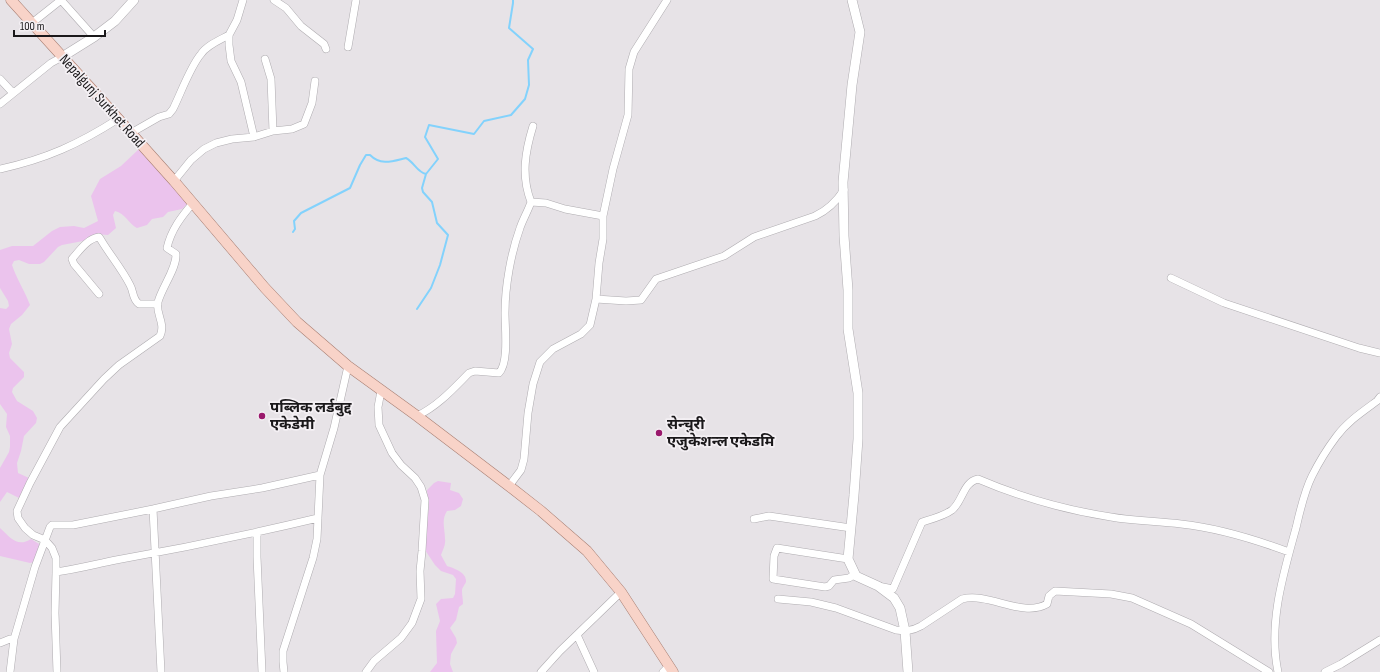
<svg xmlns="http://www.w3.org/2000/svg" width="1380" height="672" viewBox="0 0 1380 672" font-family="'Sofia Sans Condensed','Noto Sans Devanagari',sans-serif">
  <style>
    .green { fill: #ebc3ed }
    .lines { fill: none; stroke-linecap: round; stroke-linejoin: round }
    .stream { stroke: #83d2fc; stroke-width: 2 }
    .street-casing { stroke: #afacb0; stroke-width: 8 }
    .secondary-casing { stroke: #afacb0; stroke-width: 10 }
    .primary-casing { stroke: #a87f73; stroke-width: 11 }
    .street { stroke: #fff; stroke-width: 7 }
    .secondary { stroke: #fff; stroke-width: 9 }
    .primary { stroke: #f8d3c8; stroke-width: 10 }
    .poi-dot { fill: #9a186c; stroke: #f4f0f4; stroke-width: 1.5 }
    .labels { text-anchor: middle; dominant-baseline: central; stroke-width: 3.5; stroke-linejoin: round; paint-order: stroke }
    .street-label { font-size: 15px; fill: #1a181a; stroke: #f4f0f4 }
    .poi-label { font-size: 15px; font-weight: bold; fill: #1a181a; stroke: #f4f0f4; text-anchor: start }
  </style>
  <rect width="100%" height="100%" fill="#e7e3e7"/>
  <path class="green" d="M139,149l50,53 -7,7 -14,3 -5,5 -11,2 -5,6 -10,3c-8,-4 -12,-15 -22,-17l-2,4 3,13 -8,7 -12,-1 -13,7 -21,4 -4,2 -14,15 -4,2h-11l-10,-4 -5,1 -2,4c5,15 13,26 18,40l-8,10 -11,9 -2,5 3,15 -3,9 1,5 14,14v5l-11,11 -1,4 5,9 16,10 4,7 -1,5 -12,13 -3,15 -4,12 1,10 11,5 -10,20 -12,-6 -7,10v-34l9,-16 1,-5v-11l-4,-9 1,-13 -7,-10v-96l6,1 3,-3 -1,-5 -8,-13v-38l12,-4h21l19,-15 8,-4 14,-1 10,2 14,-7 -7,-25 9,-17 21,-13z
    M438,481l13,2 -1,7 9,3 4,6 -2,7 -6,4 -8,1c-6,9 -2,18 -2,28 1,5 -2,11 -4,16l6,11c6,2 20,6 19,16 -1,3 -4,5 -4,9 0,4 1,9 1,13l-4,3 -3,13 -6,8 6,10 1,5 -6,11 -1,10 3,8h-23l7,-9 -1,-32 4,-10 -4,-17 5,-5 12,-1 2,-4 1,-15 -3,-4 -12,-4 -6,-6 -10,-15v-13l4,-30 -2,-17 7,-7z
    M0,528c10,9 17,20 31,11l8,5v3l-5,15 -4,1 -30,-7z"/>
  <g class="lines">
    <path class="stream" d="M293,232l2,-3 -1,-8 7,-8 49,-25 10,-23 6,-10h4c11,11 23,6 36,3 8,4 11,14 20,16
      M417,309l14,-21 9,-23 8,-30 -11,-12 -5,-21 -9,-10 -1,-4 4,-14 12,-15 -13,-22 4,-12 45,9 10,-13 27,-6 14,-16 4,-14 -1,-25 5,-11 -24,-21 4,-25v-3"/>
    <g class="street-casing">
      <path id="street" d="M61,0l33,37
        M243,0l-6,20 -8,15v10l2,16 10,21 13,55
        M274,0l12,8 15,18 23,18 2,5
        M32,23l29,-23
        M348,47l8,-47
        M265,59l6,20 2,52
        M0,79l13,14
        M0,104l51,-41 11,-6
        M131,133l28,-16 10,-3 4,-5c8,-16 17,-42 28,-55 6,-9 19,-14 28,-19
        M0,169c46,-10 79,-25 118,-50
        M174,181l17,-21 13,-11 12,-6 16,-4 22,-2 19,-6 19,-2 12,-5 8,-21 3,-22
        M531,202l15,1 19,6 38,7
        M193,203c-12,14 -22,27 -26,45l9,6c1,14 -14,33 -18,48 -3,11 8,21 2,34l-41,29 -15,14 -44,48 -30,56 -13,28 1,7 7,10 8,7 12,5 7,8 4,10v14c21,-3 40,-8 60,-12 68,-12 135,-26 202,-42
        M1171,278l53,25 135,45 21,5
        M99,294l-25,-30 -2,-5c7,-8 16,-21 27,-22l2,3c9,15 21,29 29,45 4,7 2,14 9,19h19
        M596,299l30,2 15,-1 15,-21 68,-23 30,-19 61,-21c13,-6 21,-14 29,-26
        M417,416c21,-10 36,-27 52,-43l6,-2 24,2c10,-10 6,-45 6,-60 0,-27 6,-60 15,-85 3,-9 8,-17 11,-26 -10,-26 -6,-50 2,-76
        M509,486l12,-16 3,-11 4,-46 5,-29 7,-22 13,-13 28,-15 9,-9 6,-26 3,-36 4,-24v-23l10,-47 15,-54 1,-46 5,-17 33,-52
        M153,509l8,163
        M754,519l15,-3 82,12
        M257,532v25l5,115
        M848,559l-71,-11 -3,8 -1,23 52,8 4,-1 5,-6 15,-2 6,-4
        M56,572l-1,41 2,59
        M878,586l15,3 29,-67c10,-3 22,-6 30,-12 11,-9 11,-28 26,-31 42,18 88,31 133,38 23,4 46,4 70,7 37,4 73,15 108,28
        M778,599l33,3 25,6 60,22c10,1 16,1 25,-4l41,-27c27,-7 60,19 85,5l2,-8 6,-5 56,3 21,4 59,26 78,48
        M577,635l17,37
        M0,643l10,-4h4
        M10,672l4,-33 21,-72 15,-40 2,-2h21l80,-16 58,-13 51,-8 58,-13
        M284,672l-1,-10v-11l30,-93 4,-19 3,-64 14,-47 14,-62
        M366,672l8,-11 27,-23 11,-15 9,-24 -1,-28 2,-20 3,-51 -4,-13 -6,-9 -14,-13 -9,-12 -13,-28 -1,-18 3,-16
        M541,672l19,-21 61,-59
        M663,672l6,-6
        M1278,672c-10,-48 5,-97 18,-144 4,-17 8,-36 16,-52 7,-14 15,-27 24,-39 11,-15 26,-25 41,-36l3,-4
        M1325,672l16,-8 39,-24"/>
    </g>
    <g class="secondary-casing">
      <path id="secondary" d="M852,0l8,32 -8,53 -9,97 1,54 4,54v39l10,64v46l-4,56 -6,64 8,17 22,10 16,12 6,10 5,23 3,41
        M62,57l32,-20 21,-16 19,-21"/>
    </g>
    <g class="primary-casing">
      <path id="primary" d="M11,0l86,95 77,86 91,107 32,34 51,44 69,50 92,70 32,25 46,40 34,41 52,80"/>
    </g>
    <use href="#street" class="street"/>
    <use href="#secondary" class="secondary"/>
    <use href="#primary" class="primary"/>
  </g>
  <g class="poi-dot">
    <circle cx="262" cy="416" r="4"/>
    <circle cx="659" cy="433" r="4"/>
  </g>
  <g class="labels">
    <g class="street-label">
      <text transform="translate(102 101) rotate(48)">Nepalgunj Surkhet Road</text>
    </g>
    <g class="poi-label">
      <text x="270" y="407">पब्लिक लर्डबुद्द<tspan x="270" dy="17">एकेडेमी</tspan></text>
      <text x="667" y="424">सेन्चुरी<tspan x="667" dy="17">एजुकेशन्ल एकेडमि</tspan></text>
    </g>
  </g>
  <path d="M14 30v6h91v-6" fill="none" stroke="#1a181a" stroke-width="2"/>
  <text x="20" y="30" font-size="12" fill="#1a181a" stroke="#f4f0f4" stroke-width="3" paint-order="stroke">100 m</text>
</svg>
